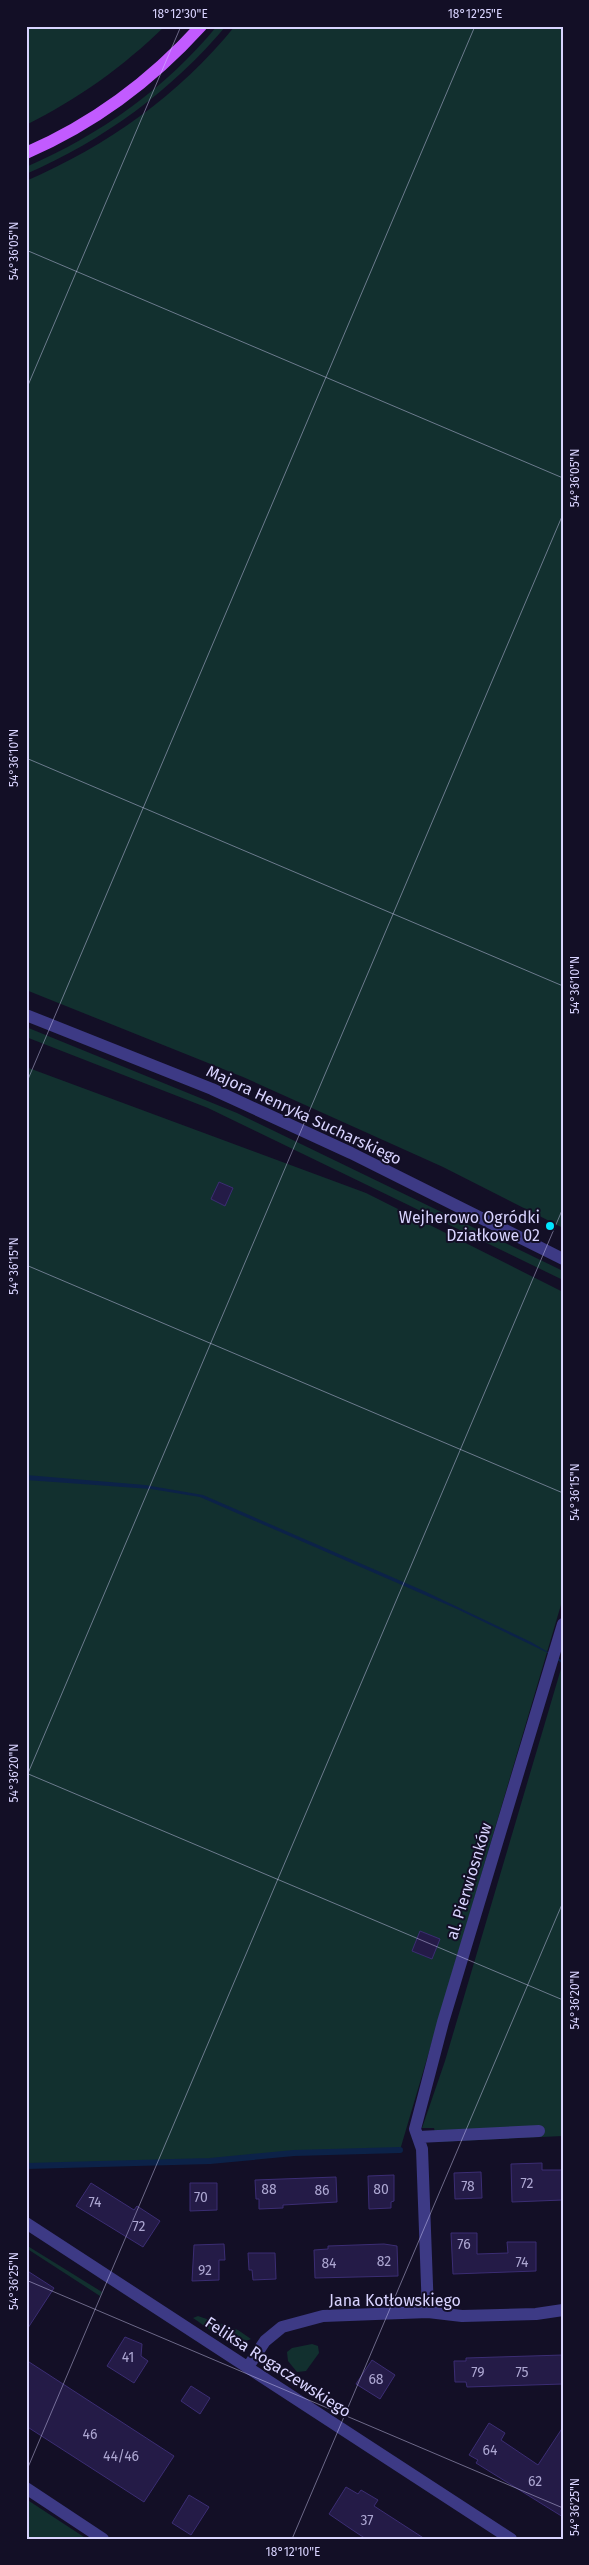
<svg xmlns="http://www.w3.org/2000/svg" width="589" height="2565" viewBox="0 0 589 2565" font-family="'Fira Sans',sans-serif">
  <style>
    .green { fill: #12302f }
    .water { fill: #0c2248 }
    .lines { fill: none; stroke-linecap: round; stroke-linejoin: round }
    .stream { stroke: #0c2248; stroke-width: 6 }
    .building { fill: #241b47; stroke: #3b2d73 }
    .minor { stroke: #3d3a85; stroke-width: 12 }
    .major { stroke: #c25bff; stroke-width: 12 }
    .ticks { fill: none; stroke: #d9d4ff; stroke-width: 1; stroke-opacity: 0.45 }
    .poi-dot { fill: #00e5ff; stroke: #130f26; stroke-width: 2 }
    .labels { text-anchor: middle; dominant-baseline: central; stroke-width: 4; stroke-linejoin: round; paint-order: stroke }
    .number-label { font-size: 14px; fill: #aca6d1 }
    .street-label { font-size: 16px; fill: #d9d4ff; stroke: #130f26 }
    .poi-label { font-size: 16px; fill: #d9d4ff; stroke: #130f26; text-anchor: end }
    .neatline { fill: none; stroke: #d9d4ff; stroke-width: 2 }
    .ticks-label { font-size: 12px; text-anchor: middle; fill: #d9d4ff }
  </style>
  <rect width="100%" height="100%" fill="#130f26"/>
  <path class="green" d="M26,26h139c-42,41 -87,73 -139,99z
    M217,26h9c-55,65 -122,114 -200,148v-7c74,-32 140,-79 191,-141z
    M235,26h328v1202l-120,-61 -200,-90 -217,-87v-809c81,-35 153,-86 209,-155z
    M26,1027l211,86 326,158v9l-355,-172 -182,-71z
    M26,1067l340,126 197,99v306l-163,552 -106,3 -84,8 -184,4z
    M563,1662v474l-126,6 -3,-14h-12l23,-67z
    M26,2245l76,47 -2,4 -74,-48z
    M198,2316l40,14 13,9c-21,10 -41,-10 -58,-21z
    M312,2344l6,2 1,7 -13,18 -9,1 -9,-11 -1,-9 5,-4z
    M26,2499l61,40h-61z"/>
  <path class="water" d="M26,1475l119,10 58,10 221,96 107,51 32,19v3l-17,-12 -89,-43 -257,-112 -49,-8 -125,-9z"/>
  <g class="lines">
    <path class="stream" d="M26,2166l184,-5 84,-8 106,-3"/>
  </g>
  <path class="building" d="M219,1182l14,6 -8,18 -14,-7z
    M420,1931l20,8 -8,20 -20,-8z
    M542,2163v7h21v30l-51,2 -1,-38z
    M481,2172l1,26 -27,1 -1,-26z
    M394,2175v26l-3,1v6l-22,1 -1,-33z
    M336,2177l1,25 -54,3v3l-24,1v-10h-3l-1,-19z
    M91,2183l43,27 3,-4 23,15 -17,26 -67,-41z
    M190,2183h27v27l-27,1z
    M451,2233h26v21l31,-1 -1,-11h29v29l-83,3z
    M224,2244l1,16h-6v20l-27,1 2,-36z
    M384,2244l13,2 1,30 -83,2 -1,-28 14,-1v-3z
    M248,2253h27l1,26 -23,1 -1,-10h-3z
    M26,2270l28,18 -28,43z
    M125,2337l17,7 -1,12 7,5 -14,22 -27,-17z
    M563,2355v29l-96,3 -1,-5h-11l-1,-21h12v-3z
    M26,2360l148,96 -30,46 -118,-76z
    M372,2360l23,15 -15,24 -24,-15z
    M191,2386l19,12 -10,16 -19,-13z
    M489,2423l16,10 -4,7 37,25 25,-38v90l-87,-54 2,-3 -9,-5z
    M346,2487l12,7 3,-4 17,10 -4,6 51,33h-59l-18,-12 -19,-13z
    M189,2495l20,12 -18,28 -19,-12z"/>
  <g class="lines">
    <path class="minor" d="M26,1015l186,74 139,64 212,106
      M418,2137l121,-6
      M26,2223l485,316
      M428,2312l-6,-163 -7,-20 28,-107 120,-398
      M248,2367l17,-26 17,-14 41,-11 105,-4 34,4 74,-2 27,-4
      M26,2488l77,51"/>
    <path class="major" d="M26,153c67,-29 126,-73 175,-127"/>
  </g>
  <path class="ticks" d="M26,250l537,228M26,390l155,-364M26,758l537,228M26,1084l449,-1058M26,1265l537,228M26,1773l537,227M26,1778l537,-1264M26,2280l537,228M26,2472l537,-1264M292,2539l271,-637"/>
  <circle class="poi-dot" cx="550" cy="1226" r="5"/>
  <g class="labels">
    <g class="number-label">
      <text x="527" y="2183">72</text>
      <text x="468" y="2186">78</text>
      <text x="269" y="2189">88</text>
      <text x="381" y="2189">80</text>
      <text x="322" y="2190">86</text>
      <text x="201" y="2197">70</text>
      <text x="95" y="2202">74</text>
      <text x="139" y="2226">72</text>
      <text x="464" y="2244">76</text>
      <text x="384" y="2261">82</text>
      <text x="522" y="2262">74</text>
      <text x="329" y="2263">84</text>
      <text x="205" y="2270">92</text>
      <text x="128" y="2357">41</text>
      <text x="478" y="2372">79</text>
      <text x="522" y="2372">75</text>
      <text x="376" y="2379">68</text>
      <text x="90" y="2434">46</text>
      <text x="490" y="2450">64</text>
      <text x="121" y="2456">44/46</text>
      <text x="535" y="2481">62</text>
      <text x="367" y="2520">37</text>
    </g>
    <g class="street-label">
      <text transform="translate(304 1115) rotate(25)">Majora Henryka Sucharskiego</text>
      <text transform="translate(469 1881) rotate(-73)">al. Pierwiosnków</text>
      <text x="395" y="2300">Jana Kotłowskiego</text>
      <text transform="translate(278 2367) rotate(33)">Feliksa Rogaczewskiego</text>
    </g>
    <g class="poi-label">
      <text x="540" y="1217">Wejherowo Ogródki<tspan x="540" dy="18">Działkowe 02</tspan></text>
    </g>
  </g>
  <rect width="589" height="2565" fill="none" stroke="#130f26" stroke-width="55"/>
  <rect x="28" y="28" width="534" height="2510" class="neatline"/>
  <g class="ticks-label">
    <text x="180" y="18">18°12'30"E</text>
    <text x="475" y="18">18°12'25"E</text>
    <text transform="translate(14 251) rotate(-90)" y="4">54°36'05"N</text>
    <text transform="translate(575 478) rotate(-90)" y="4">54°36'05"N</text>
    <text transform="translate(14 758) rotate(-90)" y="4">54°36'10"N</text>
    <text transform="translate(575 985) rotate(-90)" y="4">54°36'10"N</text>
    <text transform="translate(14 1266) rotate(-90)" y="4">54°36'15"N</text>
    <text transform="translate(575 1492) rotate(-90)" y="4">54°36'15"N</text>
    <text transform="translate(14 1773) rotate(-90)" y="4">54°36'20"N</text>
    <text transform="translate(575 2000) rotate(-90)" y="4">54°36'20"N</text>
    <text transform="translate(14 2281) rotate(-90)" y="4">54°36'25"N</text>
    <text transform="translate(575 2507) rotate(-90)" y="4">54°36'25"N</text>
    <text x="293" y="2556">18°12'10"E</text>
  </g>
</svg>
